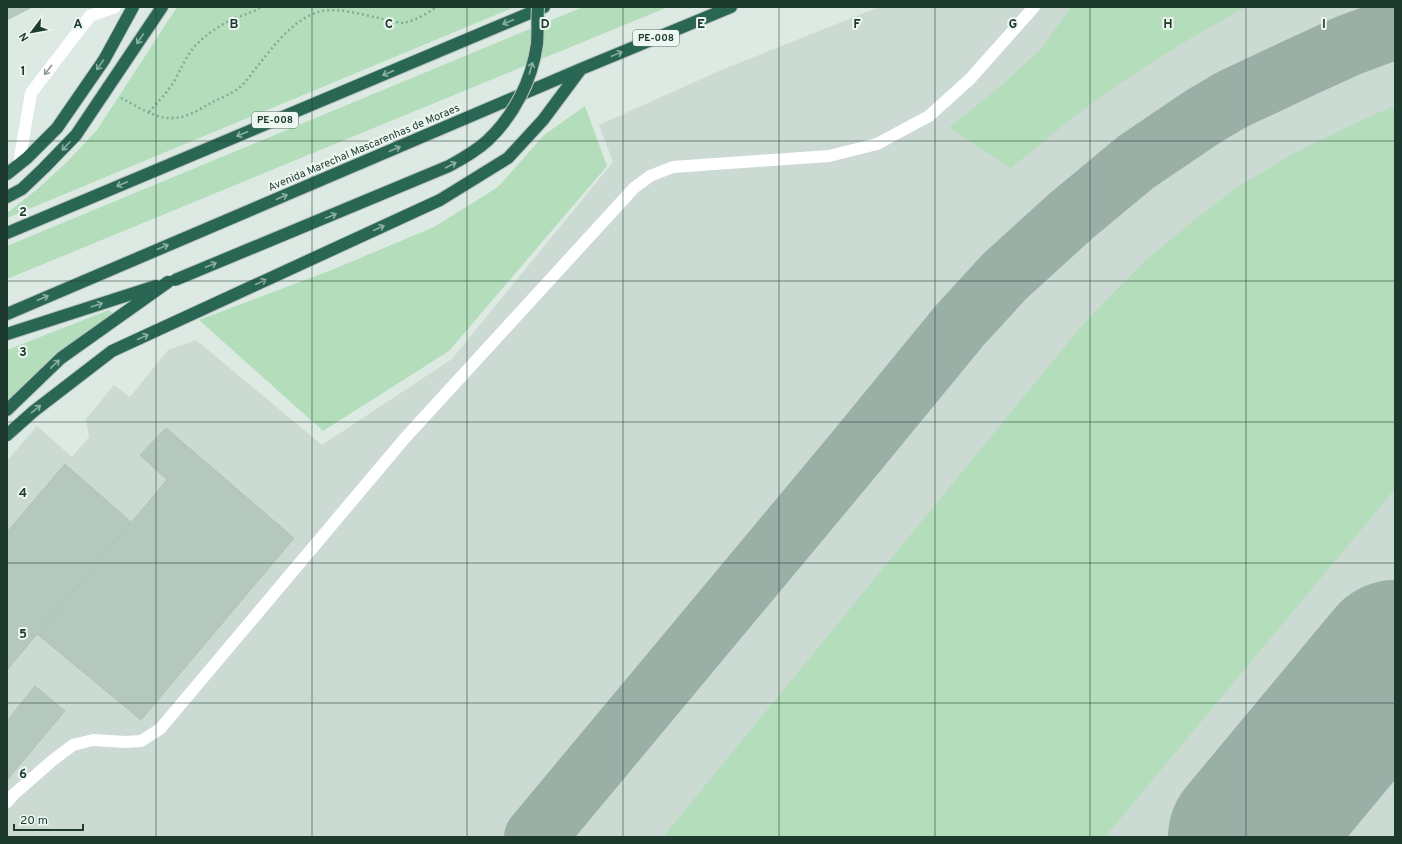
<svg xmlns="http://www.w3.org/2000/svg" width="1402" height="844" viewBox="0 0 1402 844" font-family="Overpass,sans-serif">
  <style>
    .built { fill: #cbdad2 }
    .green { fill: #b4ddbb }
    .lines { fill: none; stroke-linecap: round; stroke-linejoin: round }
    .taxiway { stroke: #9ab0a7; stroke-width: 62 }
    .runway { stroke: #9ab0a7; stroke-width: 156 }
    .building { fill: #b5c8be; stroke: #afc4b9 }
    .highway-casing { stroke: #bcc4c1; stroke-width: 14 }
    .path { stroke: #7caf99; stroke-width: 2.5; stroke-dasharray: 2 3; stroke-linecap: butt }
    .lane { stroke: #fff; stroke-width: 12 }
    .highway { stroke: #296754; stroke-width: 12 }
    .highway-bridge-casing { stroke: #bcc4c1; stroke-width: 14; stroke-linecap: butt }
    .highway-bridge { stroke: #296754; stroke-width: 12 }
    .oneway { stroke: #8bafa2 }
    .oneway2 { stroke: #8e9c97 }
    .grid { fill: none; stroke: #1e3a2f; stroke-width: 1; stroke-opacity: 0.55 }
    .labels { text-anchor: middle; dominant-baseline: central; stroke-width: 4; stroke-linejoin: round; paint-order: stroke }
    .shield { fill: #edf7f1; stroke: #5c7369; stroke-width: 1 }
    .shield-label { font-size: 10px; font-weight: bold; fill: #1e3a2f }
    .street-label { font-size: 11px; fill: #1e3a2f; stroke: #edf7f1 }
    .grid-label { font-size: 13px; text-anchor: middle; font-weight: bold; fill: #1e3a2f; stroke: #edf7f1; stroke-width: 4; stroke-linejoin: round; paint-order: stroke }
  </style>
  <rect width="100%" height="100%" fill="#ddeae3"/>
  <path class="built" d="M879,7h516v830h-1388v-376l30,-35 35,31 17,-20 -3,-18 28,-34 16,12 38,-47 28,-10 126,105 130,-86 161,-197 -14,-37 120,-54z"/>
  <path class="green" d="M177,7h338l-508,211v-5l28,-22 32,-29 30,-32z
    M583,7h85l-661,272v-33z
    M1071,7h175c-57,31 -114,66 -167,106 -23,17 -45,37 -68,55l-62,-40 55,-45 38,-35z
    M585,106l22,60 -158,185 -126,80 -124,-111 135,-51 100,-42 64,-40 46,-52z
    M1395,106v383l-290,348h-442l422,-515 60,-61 48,-40 49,-37 53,-31 73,-36z
    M109,310l5,5 -107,87v-52z"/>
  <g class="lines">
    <path class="taxiway" d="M535,837l320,-384 105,-128 45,-49 66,-60 65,-54 68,-46 29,-17 64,-30 50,-23 48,-18"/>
    <path class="runway" d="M1246,837l149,-179"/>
  </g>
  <path class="building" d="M7,7h25l-25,13z
    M166,428l128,110 -153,182 -104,-86 130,-154 -27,-25z
    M65,464l66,58 -124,148v-138z
    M35,686l30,25 -58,69v-59z"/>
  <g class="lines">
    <g class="highway-casing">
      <path id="highway" d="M7,174l20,-16 30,-30 47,-68 29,-53
        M7,197l15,-8 22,-21 32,-33 86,-128
        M7,233l537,-226
        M7,314l574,-245 150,-62
        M7,334l149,-48
        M7,410l54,-52 107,-76
        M7,435l27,-24 78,-60 328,-151 68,-42 35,-38 38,-51"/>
    </g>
    <path class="path" d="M121,98c16,8 35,22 54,20 13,-1 25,-9 36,-15 9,-5 21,-9 29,-16 6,-5 11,-13 16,-19 17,-21 35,-47 62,-56 21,-7 62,8 85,11 11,-2 24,-9 33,-16
      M149,112c8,-9 17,-18 24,-29 8,-13 13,-28 24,-39 10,-10 23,-19 36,-25 9,-4 19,-6 28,-12"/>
    <path class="lane" d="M19,164l12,-71 59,-77 25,-9
      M7,802l6,-7 40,-35 20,-15 20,-5 33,2 15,-1 19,-12 245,-291 229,-250 16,-12 23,-9 156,-11 48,-12 52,-28 41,-37 64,-72"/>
    <use href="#highway" class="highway"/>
    <g class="highway-bridge-casing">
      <path id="highway-bridge" d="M175,280l274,-114c13,-7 27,-15 38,-25 27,-25 45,-61 50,-97 1,-12 0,-25 1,-37"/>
    </g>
    <use href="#highway-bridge" class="highway-bridge"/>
  </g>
  <defs><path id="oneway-shaft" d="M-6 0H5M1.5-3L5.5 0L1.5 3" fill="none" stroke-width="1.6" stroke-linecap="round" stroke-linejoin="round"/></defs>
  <g class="oneway">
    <use href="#oneway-shaft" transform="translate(508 22) rotate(157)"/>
    <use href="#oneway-shaft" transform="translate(140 39) rotate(124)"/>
    <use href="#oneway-shaft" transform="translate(617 54) rotate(-22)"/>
    <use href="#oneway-shaft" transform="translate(100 65) rotate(125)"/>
    <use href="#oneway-shaft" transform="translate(531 68) rotate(-74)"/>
    <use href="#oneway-shaft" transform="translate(388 73) rotate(157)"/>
    <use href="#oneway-shaft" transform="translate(242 134) rotate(157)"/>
    <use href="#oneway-shaft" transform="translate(66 146) rotate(134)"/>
    <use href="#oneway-shaft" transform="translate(395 149) rotate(-23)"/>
    <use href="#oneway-shaft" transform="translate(451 165) rotate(-28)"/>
    <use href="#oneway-shaft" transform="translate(122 184) rotate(157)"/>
    <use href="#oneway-shaft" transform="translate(282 197) rotate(-23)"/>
    <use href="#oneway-shaft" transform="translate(331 216) rotate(-22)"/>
    <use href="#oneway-shaft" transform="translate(379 228) rotate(-25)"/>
    <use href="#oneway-shaft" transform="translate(163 247) rotate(-23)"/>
    <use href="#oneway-shaft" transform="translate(211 265) rotate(-22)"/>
    <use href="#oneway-shaft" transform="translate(261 282) rotate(-25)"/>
    <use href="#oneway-shaft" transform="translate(43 298) rotate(-23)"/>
    <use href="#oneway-shaft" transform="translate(97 305) rotate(-18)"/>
    <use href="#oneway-shaft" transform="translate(143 337) rotate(-25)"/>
    <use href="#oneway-shaft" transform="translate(55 364) rotate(-44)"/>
    <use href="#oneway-shaft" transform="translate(36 409) rotate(-39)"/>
  </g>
  <use class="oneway2" href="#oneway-shaft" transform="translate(48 70) rotate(128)"/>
  <path class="grid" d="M156,7v830M312,7v830M467,7v830M623,7v830M779,7v830M935,7v830M1090,7v830M1246,7v830M7,141h1388M7,281h1388M7,422h1388M7,563h1388M7,703h1388"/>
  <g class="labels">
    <g class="shield">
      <rect x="633" y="30" width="46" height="16" rx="3"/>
      <rect x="252" y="112" width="46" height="16" rx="3"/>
    </g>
    <g class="shield-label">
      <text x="656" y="38">PE-008</text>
      <text x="275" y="120">PE-008</text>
    </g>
    <g class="street-label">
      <text transform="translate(364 148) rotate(-23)">Avenida Marechal Mascarenhas de Moraes</text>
    </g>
  </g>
  <g class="grid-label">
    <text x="78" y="28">A</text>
    <text x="234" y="28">B</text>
    <text x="389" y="28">C</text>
    <text x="545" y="28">D</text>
    <text x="701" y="28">E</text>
    <text x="857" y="28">F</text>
    <text x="1013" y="28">G</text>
    <text x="1168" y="28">H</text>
    <text x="1324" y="28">I</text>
    <text x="23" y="75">1</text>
    <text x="23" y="216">2</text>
    <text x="23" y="356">3</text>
    <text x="23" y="497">4</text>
    <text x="23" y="638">5</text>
    <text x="23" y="778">6</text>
  </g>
  <rect width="1402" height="844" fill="none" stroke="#1e3a2f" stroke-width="16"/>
  <g transform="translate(32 32) rotate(238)" stroke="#edf7f1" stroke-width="3" paint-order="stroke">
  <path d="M0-3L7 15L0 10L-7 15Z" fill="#1e3a2f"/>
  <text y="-6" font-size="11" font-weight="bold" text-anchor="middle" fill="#1e3a2f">N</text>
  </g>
  <path d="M14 824v6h69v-6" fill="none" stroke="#1e3a2f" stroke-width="2"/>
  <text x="20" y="824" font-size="12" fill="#1e3a2f" stroke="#edf7f1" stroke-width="3" paint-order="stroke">20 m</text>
</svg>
